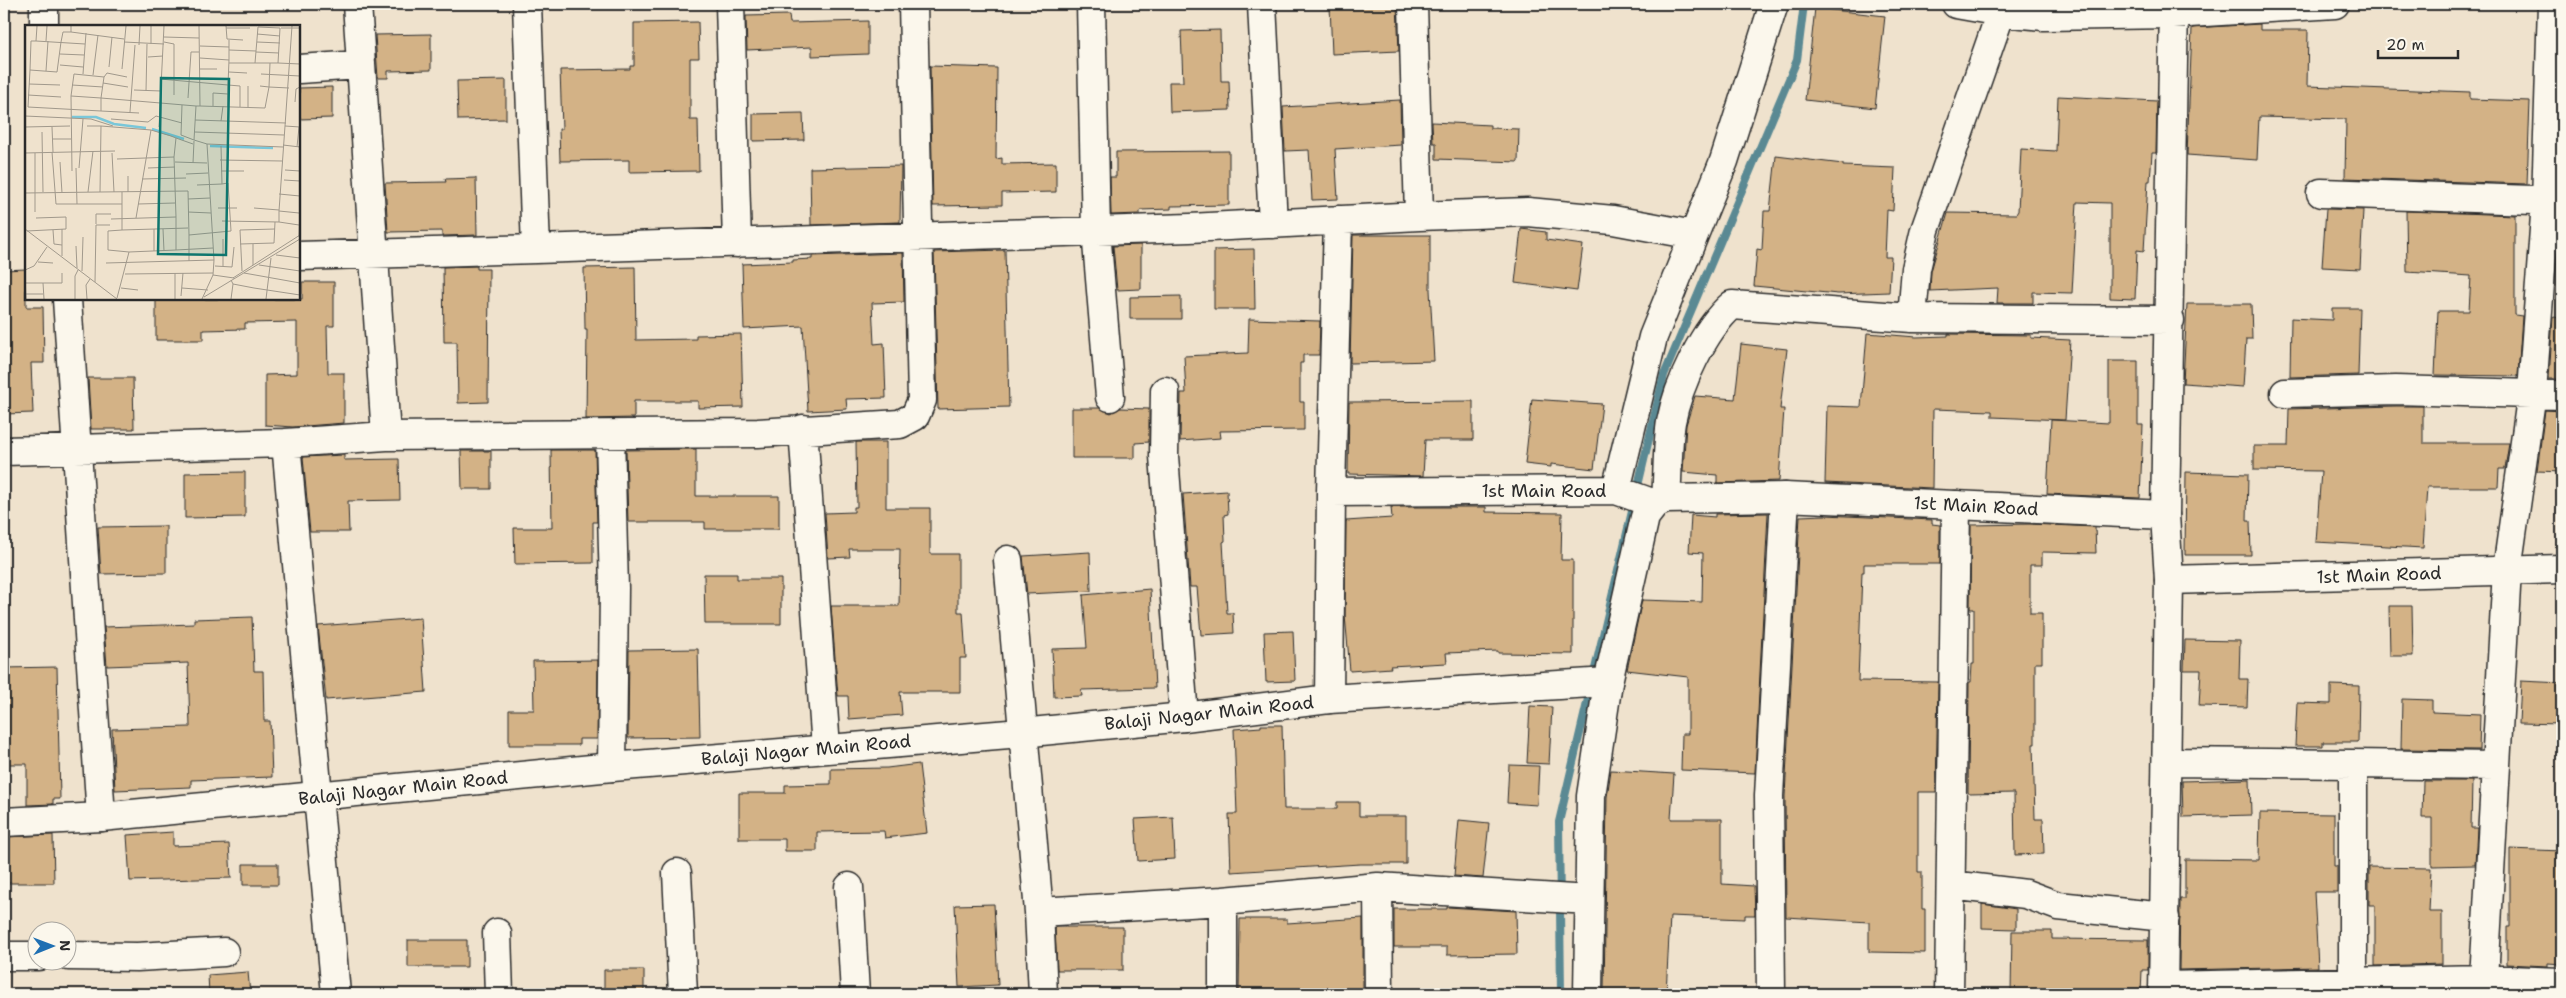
<svg xmlns="http://www.w3.org/2000/svg" width="2566" height="998" viewBox="0 0 2566 998" font-family="'Shantell Sans',sans-serif">
  <style>
    .lines { fill: none; stroke-linecap: round; stroke-linejoin: round }
    .stream { stroke: #5a8993; stroke-width: 8 }
    .building { fill: #d3b286; stroke: #2b2b2b }
    .street-casing { stroke: #2b2b2b; stroke-width: 31 }
    .secondary-casing { stroke: #2b2b2b; stroke-width: 31 }
    .street { stroke: #fbf7ec; stroke-width: 28 }
    .secondary { stroke: #fbf7ec; stroke-width: 28 }
    .labels { text-anchor: middle; dominant-baseline: central; stroke-width: 4.5; stroke-linejoin: round; paint-order: stroke }
    .street-label { font-size: 18px; fill: #2b2b2b; stroke: #fbf7ec }
    .inset-river { fill: none; stroke: #7ac7d9; stroke-width: 2.5 }
    .inset-road { fill: none; stroke: #a1998c; stroke-width: 1 }
    .view { fill: #0f766e; fill-opacity: 0.15; stroke: #0f766e; stroke-width: 2.5 }
    .inset-edge { fill: none; stroke: #2b2b2b; stroke-width: 2.5 }
  </style>
  <rect width="100%" height="100%" fill="#efe2cd"/>
  <filter id="ink" filterUnits="userSpaceOnUse"><feTurbulence type="fractalNoise" baseFrequency=".02" numOctaves="2"/><feDisplacementMap in="SourceGraphic" scale="10" xChannelSelector="R" yChannelSelector="G"/><feConvolveMatrix kernelMatrix="1 2 1 2 8 2 1 2 1" color-interpolation-filters="sRGB"/></filter>
  <g filter="url(#ink)">
    <g class="lines">
      <path class="stream" d="M1561,994l-2,-172 105,-447 133,-315 7,-56"/>
    </g>
    <path class="building" d="M1397,4l2,47 -67,3 -2,-48z
      M1815,8l70,8 -10,92 -70,-8z
      M789,15l1,8 78,-2v33l-56,2v-9l-65,3 -1,-34z
      M698,22l1,36h-9v62h8l1,51 -70,1v-12l-69,1 -1,-32h3l-2,-59 70,-1v-3h4v-43z
      M2260,24v6h48l-1,56 163,6v7l60,2 -3,83 -182,-6 1,-59 -87,-2 -2,43 -70,-5 5,-127z
      M1220,30l1,51h8l1,29 -60,2 -1,-30h14l-2,-51z
      M431,34v36l-43,1v7h-10l-3,-43z
      M930,66l67,2 -1,91 6,-1v6l54,-1v29l-54,1v12l-69,1z
      M506,80v39l-48,1 -1,-39z
      M332,87v31l-33,1v-31z
      M2058,96l99,5 -1,52h-4l-2,28h-2l-4,70 -7,-1 -2,49 -25,-1v-95l-33,-1 -5,91 -39,-1v11h-36l1,-15 -68,3 1,-20 17,-58 68,1 2,-3 3,-62 35,2z
      M1400,100l1,45 -66,4 3,50 -26,1 -3,-50 -24,1 -2,-44z
      M803,113l1,27 -51,1v-27z
      M1432,122l58,3v3l29,1 -1,33 -82,-3v-16h-3z
      M1229,151v54l-58,1v3l-31,1v4l-29,1 -1,-38h6v-25z
      M1776,156l67,8v2l52,2 -2,43 -6,-1 -2,47h6l-2,35 -51,2 -84,-8 3,-37 5,1 2,-39h6z
      M901,166l-1,56 -89,3 -1,-57z
      M476,178l1,57 -35,1v-5l-54,1 -3,-49 61,-1 -1,-3z
      M2326,209l37,1 -3,59 -38,-2z
      M2406,211l109,4v100l7,1 -4,60 -83,-1 3,-64h31l2,-35 -64,-4z
      M1521,229l25,3v8l37,5 -6,46 -62,-8z
      M1353,235h77v55l4,71 -84,2z
      M1141,245v44l-24,1 -4,-44z
      M1254,249l1,60h-41v-59z
      M1005,250l4,157 -71,2 -4,-157z
      M903,253l1,49 -32,1 2,41 10,-1 2,55 -40,1 1,10 -39,2 -5,-85 -59,3 -2,-65 51,-2v-2l19,-1v-3z
      M477,266v3h12l-1,133 -30,1 -1,-61h-13l-1,-75z
      M635,267l1,73 60,-1v-4l45,-1 2,73 -45,1v-7h-64v17l-48,1 1,-90h-2l-1,-61z
      M26,269v38h17l1,56h-13l2,50 -29,1v-144z
      M302,282h32v44h-7l1,47h16v50l-51,4 -28,-2v-50l32,-1v-52l-52,1v6l-42,1v10h-47v-41h146z
      M1181,296v23h-51v-22z
      M2187,304h64l1,35h-6l-3,48 -60,-4z
      M2332,308h28l-2,67 -68,2 1,-59 41,2z
      M2553,317l9,1v61h-13z
      M1249,319l71,2 -1,34h-16v8h-3v39h4v28l-84,1 1,7 -41,3 1,-48h5l-2,-37 64,-3z
      M1867,333l49,4 32,-1v-2l83,1v3l39,2 -5,80 -73,-3v-6l-59,-2 -1,79 -107,-5 2,-77 34,1z
      M1741,344l46,5 -7,60h4l-5,72 -62,2v-8l-34,-3 3,-47 9,-29 40,3z
      M2109,361h29v64h5l-3,73 -93,-4 4,-74 58,3z
      M88,378h45l1,51h-43z
      M1532,399l70,5 -8,65 -43,-5v3l-26,-3z
      M1473,401v39h-48l-2,36 -75,-2 1,-72z
      M2396,406h27v37h86l-4,26h-6l-1,18h-71l-4,61 -107,-6 5,-71 -67,-1v-24h34l1,-37z
      M1072,408h28l11,5 9,-5 29,1v33l-14,1v15h-63z
      M2545,410l17,1v61l-25,-1z
      M856,442h30v66h44v46h28v58h5l3,46h-6v34h-60l2,23 -53,4 -1,-23h-10l-7,-90h68l1,-57h-51l1,8 -22,1 -3,-45 29,-1v-5h3z
      M696,449v47h83v33h-74v-7h-77l-2,-72z
      M551,450h44l2,72h-4v41l-78,1 -1,-36h38z
      M461,451h30v38h-29z
      M344,455v5l55,-1 1,41 -52,1 1,31h-39l-7,-75z
      M245,472v45l-60,1v-45z
      M2186,472l62,2 -1,47h3l1,34h-66z
      M1227,491l1,23 -4,1 1,26 -2,1 4,71h6l1,20 -33,2 -4,-48h-7l-7,-93z
      M1391,507h95v5l76,1 -1,47h12v94l-75,-1v-2l-52,2 1,10 -57,3 1,2 -41,3 -5,-56 1,-94 46,-3z
      M1768,513l-13,260 -74,-3 1,-36h6v-57l-61,-7 15,-70 60,2 1,-49 -14,-1 2,-37 24,2v-3z
      M1825,515l107,5v4l8,1v39h-76v8h-2l-4,109 80,1 -2,110h-18v80h4v37h3v44l-56,-1v-30l-83,-5 -1,-121 15,-280z
      M2030,524l65,3 1,26 -54,-1v13h-12v48h12v50h-7v81h-2l2,75h8l1,35 -29,1 -1,-62 -45,1 -1,-2 1,-110h2l1,-18h2v-55h-4l1,-84z
      M166,526v47l-65,1 -3,-47z
      M1090,552l1,39 -64,3 -4,-38z
      M704,574h33v5h44v45h-76z
      M1150,589l5,99 -74,2 1,6 -28,1 -2,-48 35,-1 -4,-53z
      M2389,606h23l1,50h-23z
      M252,617l2,54h9l1,50h6l2,56 -81,3v7l-76,3 -3,-61 78,-2 -2,-64 -81,3 -3,-39 90,-3v-5z
      M421,618l5,74 -100,8 -8,-74z
      M1293,631l2,50 -29,1 -2,-50z
      M2185,640l55,1 -1,38h9l-1,28 -48,-1 2,-36h-17z
      M698,649l2,88 -72,1 1,-88z
      M598,660l-1,79h-18v6h-70v-35h25l-1,-49z
      M57,667l3,132h-7v5l-26,1v-41h-23v-96z
      M2521,681l41,2v41l-43,-1z
      M2331,685l28,1 -1,56h-35v4h-28l2,-43 34,1z
      M2402,699l30,1v12l48,2 -1,36 -78,-1z
      M1530,706l22,1 -3,57 -22,-1z
      M1261,725h21l2,84h53v-7h22v14h47v48h-46l-129,8 -2,-58h8l-3,-85 27,-2z
      M919,764l8,69 -42,5 -1,-7 -67,1v19h-32v-12h-46v-46h46v-8l46,-1v-15l56,-1z
      M1509,765l30,1 -2,39 -30,-2z
      M1611,770l63,4 -3,45h51v65l32,2 1,29h-10v4l-75,-3 -4,78 -62,-2 3,-195z
      M2250,779l1,36 -68,2 -1,-36z
      M2423,781h49l-1,47h6l-2,37 -43,1v-48h-10z
      M2260,813l74,1v52h3v26h-23l4,75 -139,3 1,-71h5v-40l74,1z
      M1173,817l2,42 -37,2 -3,-42z
      M1459,820l30,3 -6,55 -29,-2z
      M173,832v14l56,-2 2,34 -101,3 -3,-46z
      M53,835l1,48h-50v-46z
      M2510,849l52,2v113l-14,-1v3l-41,-2v-37h3z
      M243,864h35v21h-35z
      M2369,867l62,1 -2,44h13v52l-67,2v-61h-6z
      M994,904l4,81 -39,2 -4,-82z
      M1982,904l34,5v20l-34,-1z
      M1447,907l69,4 1,43 -70,1v-8h-53v-38h53z
      M1363,918v76h-124l1,-75h47v4z
      M1055,927h68v43h-66z
      M2012,931h40v8l96,1v30h-6l-1,24h-130z
      M408,940h59v27h-59z
      M604,970h40v24h-40z
      M248,972l2,22h-41l-1,-19z"/>
    <g class="lines">
      <g class="street-casing">
        <path id="street" d="M357,4l29,432
          M527,4l9,245 654,-21 229,-12 -6,-212
          M730,4l7,239
          M1091,4l5,227 14,166
          M1262,4l11,220
          M1956,4l45,8 43,4 129,-2 162,-10
          M2552,4l-6,198 -14,190 -25,178 -23,409 78,3
          M44,26v-22
          M299,69l61,-4
          M2321,193l241,8
          M1419,216l109,-4 85,8 81,15 30,-74 50,-157
          M299,256l237,-7
          M67,299l34,518
          M1912,318l4,-49 9,-39 76,-218 1,-8
          M1165,391l-1,65 20,261
          M2285,393l111,-3 166,5
          M803,429l23,319
          M610,435l4,153 -2,179
          M4,451l282,-8
          M1616,490l37,-153 41,-102
          M1331,492l285,-2 39,14
          M1666,499c2,-25 1,-52 5,-77 7,-37 33,-93 61,-117l180,13 258,2
          M2165,515l9,-511
          M1008,560l31,352 184,-11 155,-14 211,13
          M1329,699l2,-207 7,-272
          M2167,762l186,2v217
          M2353,764l142,2
          M677,873l6,121
          M1951,885l75,9 32,12 107,11
          M849,887l6,107
          M1378,887l1,107
          M1039,912l4,82
          M497,933l2,61
          M4,956h34
          M68,956l69,1 87,-5
          M2163,986l321,-7 -1,15
          M336,994l-50,-551 100,-7 372,-3 142,-9 15,-8 7,-16 -9,-396
          M1223,994v-93
          M1588,994l3,-198 17,-114
          M1771,994l-2,-198 16,-299
          M1949,994l7,-489
          M2163,994l6,-414"/>
      </g>
      <g class="secondary-casing">
        <path id="secondary" d="M4,822l97,-5 511,-50 409,-34 163,-16 145,-18 279,-17 37,-165 10,-13 11,-5 119,-2 380,18 4,65 393,-11"/>
      </g>
      <use href="#street" class="street"/>
      <use href="#secondary" class="secondary"/>
    </g>
  </g>
  <g class="labels">
    <g class="street-label">
      <text x="1544" y="491">1st Main Road</text>
      <text transform="translate(1976 506) rotate(3)">1st Main Road</text>
      <text transform="translate(2379 575) rotate(-2)">1st Main Road</text>
      <text transform="translate(1209 713) rotate(-6)">Balaji Nagar Main Road</text>
      <text transform="translate(806 750) rotate(-5)">Balaji Nagar Main Road</text>
      <text transform="translate(403 788) rotate(-6)">Balaji Nagar Main Road</text>
    </g>
  </g>
  <g transform="translate(25 25)">
    <rect width="275" height="275" fill="#efe2cd"/>
    <path class="inset-river" d="M47,92h24l18,7 32,4M127,104l32,10M185,121l63,2"/>
    <path class="inset-road" d="M12,1l-1,15 49,3M46,1v6l53,7M174,1l1,80h-4l-2,34 13,4 7,116 -1,15 -11,24M201,1l1,13 16,1M267,1l-7,100 15,1M201,3h24M256,3h19M232,9l23,2M139,12l35,1M11,16h-5l-1,29 27,2 4,-30M21,16l1,-15M36,17l2,-10h8M99,17l40,2M139,17l10,2v51M232,17l23,1M126,19v-18M114,20l1,-19M175,21l29,1M204,25l27,1M231,27l23,1M35,29l24,1M123,32l15,-1M175,33l29,2v-20M204,38h26l3,-36 22,1 -2,35h-23M253,38l22,1M35,40l23,2M84,42l3,-30M97,44l4,-43M175,44h17M5,45l-2,37 73,4M21,46l2,-30M204,47l18,1M58,49l3,-41M236,49l39,2M68,50l5,-40M79,52l3,-4 20,4M135,54l68,6 1,-25M78,58l25,4M4,59l31,1M47,60l31,2M223,61v21M235,61l9,1 1,-24M109,65l27,1M121,66l1,-47M3,70l33,2M46,71l3,-22 30,3 -3,21 -30,-2 1,75M163,73l3,-46h8M270,77l1,-13 4,-2M157,80l-1,30 13,5M175,81l65,2 4,-21 20,1M188,81v-13l15,1M203,82v-22l12,1v21M105,87l5,-67M114,88l-38,-2v-13l95,8M0,91l66,3 22,7M86,94l37,3 8,-6 26,7M170,95l91,3M196,96l2,-15M62,101h14l-1,66 88,-1 1,44 42,-4 -3,-48 -6,1M76,101l50,4 20,6 5,2 -2,19M260,101l-6,85 20,2M0,102l45,-1M27,102l1,25M134,102l5,-101M17,107l1,60M170,107l89,3M151,113l17,6M28,114h18M182,119l76,3M258,120l17,2M272,122l2,-20M27,127l4,52h21M0,128l90,-2M10,128v59M87,128l2,39M195,135l62,1M35,137l2,31M150,137l32,1M168,138l1,-22M51,143l1,36h45M54,143l4,-49M123,143l27,-1M260,145l15,1M196,146h23M161,149l22,-1M117,154l44,-1M259,155l16,1M172,160l25,-1 -1,-38M63,167l5,-41M97,167v38l66,-2M103,167v-16M0,168l75,-1M254,169l21,2M163,174l22,-1M113,179l37,-1M193,183h19M229,183l25,2M254,186v11l20,3M163,187l23,1M111,193l15,-88M86,194l65,-2 -2,-60 -57,2M197,196l57,1M71,199v-10h15M0,204l92,70M37,204v27M129,204v22M138,204l1,22M28,205l1,14 8,1M97,205l-14,1v19l21,2M2,206l39,-2v-12l-30,1M164,210v26M274,212l1,-31M215,219l34,-1 1,-21M228,219v21M51,221l1,22M151,225l37,-2M251,230l24,3M13,237l15,1M81,238l108,-3M234,240l41,6M190,241l17,1 2,-20M198,241v-27M0,245l9,-4 13,-19M57,246l1,-34M217,246l-2,-41 35,-1M150,248v26M219,248l56,10M100,249l88,-1M0,250l1,24M188,250l21,3M208,253l67,-43M206,255l2,4 21,4 46,7M70,257l1,-57h14M0,258h18M96,263l17,2M157,263l26,2M1,269h17M156,271l2,-23M179,272l96,-58M92,273l12,-46 47,-2v-33M19,274l-1,-16h19v-10M50,274v-23l3,-6M62,274l-1,-14 4,-6M206,274l2,-15M241,274l5,-41"/>
    <path class="view" d="M136,53l68,1 -3,176 -68,-1z"/>
    <rect width="275" height="275" class="inset-edge"/>
  </g>
  <rect width="2566" height="998" fill="none" stroke="#fbf7ec" stroke-width="20"/>
  <rect x="10" y="10" width="2546" height="978" fill="none" stroke="#2b2b2b" stroke-width="2" filter="url(#ink)"/>
  <g transform="translate(52 946) rotate(89)"><circle r="24" fill="#fbf7ec" stroke="#a8a59f"/>
  <path d="M0-4L9 19L0 12L-9 19Z" fill="#1f6fb2"/>
  <text y="-8" font-size="14" font-weight="bold" text-anchor="middle" fill="#2b2b2b">N</text>
  </g>
  <path d="M2378 50v8h80v-8" fill="none" stroke="#2b2b2b" stroke-width="2.5"/>
  <text x="2386" y="50" font-size="15" fill="#2b2b2b" stroke="#fbf7ec" stroke-width="4" paint-order="stroke">20 m</text>
</svg>
